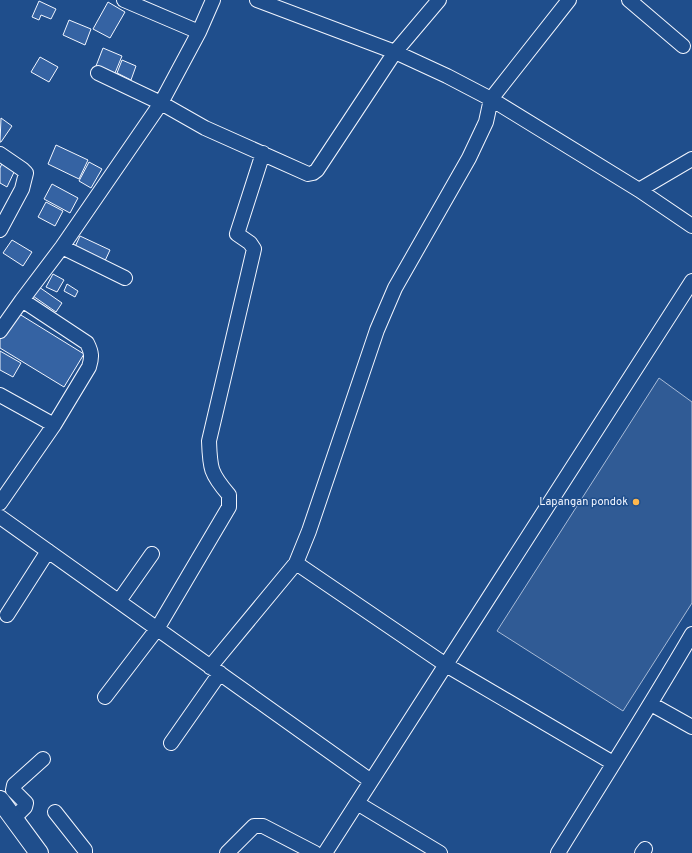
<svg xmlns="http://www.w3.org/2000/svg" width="692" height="853" viewBox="0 0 692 853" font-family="Overpass,sans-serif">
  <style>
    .built { fill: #305b95; stroke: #a8bbd7 }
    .building { fill: #3563a3; stroke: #f2f6ff }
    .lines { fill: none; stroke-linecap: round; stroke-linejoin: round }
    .minor-casing { stroke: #f2f6ff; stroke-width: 16 }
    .tertiary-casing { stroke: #f2f6ff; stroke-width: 20 }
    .minor { stroke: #1f4e8c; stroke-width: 14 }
    .tertiary { stroke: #1f4e8c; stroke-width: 18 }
    .poi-dot { fill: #ffb74d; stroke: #1f4e8c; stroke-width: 1.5 }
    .labels { text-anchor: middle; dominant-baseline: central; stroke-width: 3; stroke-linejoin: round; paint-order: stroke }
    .poi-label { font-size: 11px; fill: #f2f6ff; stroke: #1f4e8c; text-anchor: end }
  </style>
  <rect width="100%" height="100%" fill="#1f4e8c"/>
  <path class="built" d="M659,378l33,24v201l-69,108 -126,-80z"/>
  <path class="building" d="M39,1l17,8 -5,10 -10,-4 -2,5 -7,-3z
    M108,2l17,10 -15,26 -17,-9z
    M69,20l22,9 -6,16 -22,-10z
    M103,48l19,8 -7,17 -19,-7z
    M40,57l18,10 -9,15 -18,-10z
    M122,60l14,6 -5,14 -14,-7z
    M1,118l11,8 -11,16h-1z
    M56,145l32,15 -9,19 -31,-15z
    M3,161l13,7 -9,19 -7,-4v-15z
    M89,162l13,7 -11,19 -12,-7z
    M52,184l26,14 -8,15 -26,-14z
    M46,202l17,9 -8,15 -17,-9z
    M80,236l30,14 -6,13 -30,-14z
    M12,240l20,12 -9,14 -20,-13z
    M53,274l11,6 -7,12 -11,-5z
    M67,284l11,7 -3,6 -11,-6z
    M39,287l23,16 -6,9 -23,-16z
    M16,312l68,42 -20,33 -64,-39v-10z
    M0,351l21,12 -8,14 -13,-7z"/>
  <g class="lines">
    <g class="minor-casing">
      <path id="minor" d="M124,0l75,32
        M257,0l138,52 52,24 44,23 148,91 53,36
        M629,0l54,46
        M98,73l63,30 44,25 103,46 5,-1 4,-3 78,-118 44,-52
        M0,154l22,15 4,4 -4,16 -22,41
        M639,190l53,-31
        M62,247l63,31
        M0,331l22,-31 40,-53 99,-144 38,-71 14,-32
        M0,395l54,30
        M0,503l54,-78 35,-58c3,-10 3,-14 -2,-24l-65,-43
        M0,517l371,264
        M296,563l150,102 167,98
        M119,601l33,-47
        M7,615l41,-64
        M210,667l86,-104 13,-32 68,-201 18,-42 74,-130 17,-36 5,-23 78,-99
        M105,697l52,-68 72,-122v-12c-19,-22 -19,-27 -20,-54l45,-192 -4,-6 -13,-9 26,-81
        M651,704l41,23
        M171,743l49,-70
        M357,803l83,50
        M55,812l30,38v3
        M14,818l11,-11 1,-4 -13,-13 1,-5 29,-26
        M227,853l27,-27h9l52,27
        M325,853l367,-572
        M558,853c45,-73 91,-145 134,-219
        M642,853l3,-4"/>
    </g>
    <g class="tertiary-casing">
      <path id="tertiary" d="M0,800l39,53"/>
    </g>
    <use href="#minor" class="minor"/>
    <use href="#tertiary" class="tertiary"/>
  </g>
  <circle class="poi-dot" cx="636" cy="502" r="4"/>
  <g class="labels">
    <g class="poi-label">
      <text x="628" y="502">Lapangan pondok</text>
    </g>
  </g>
</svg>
